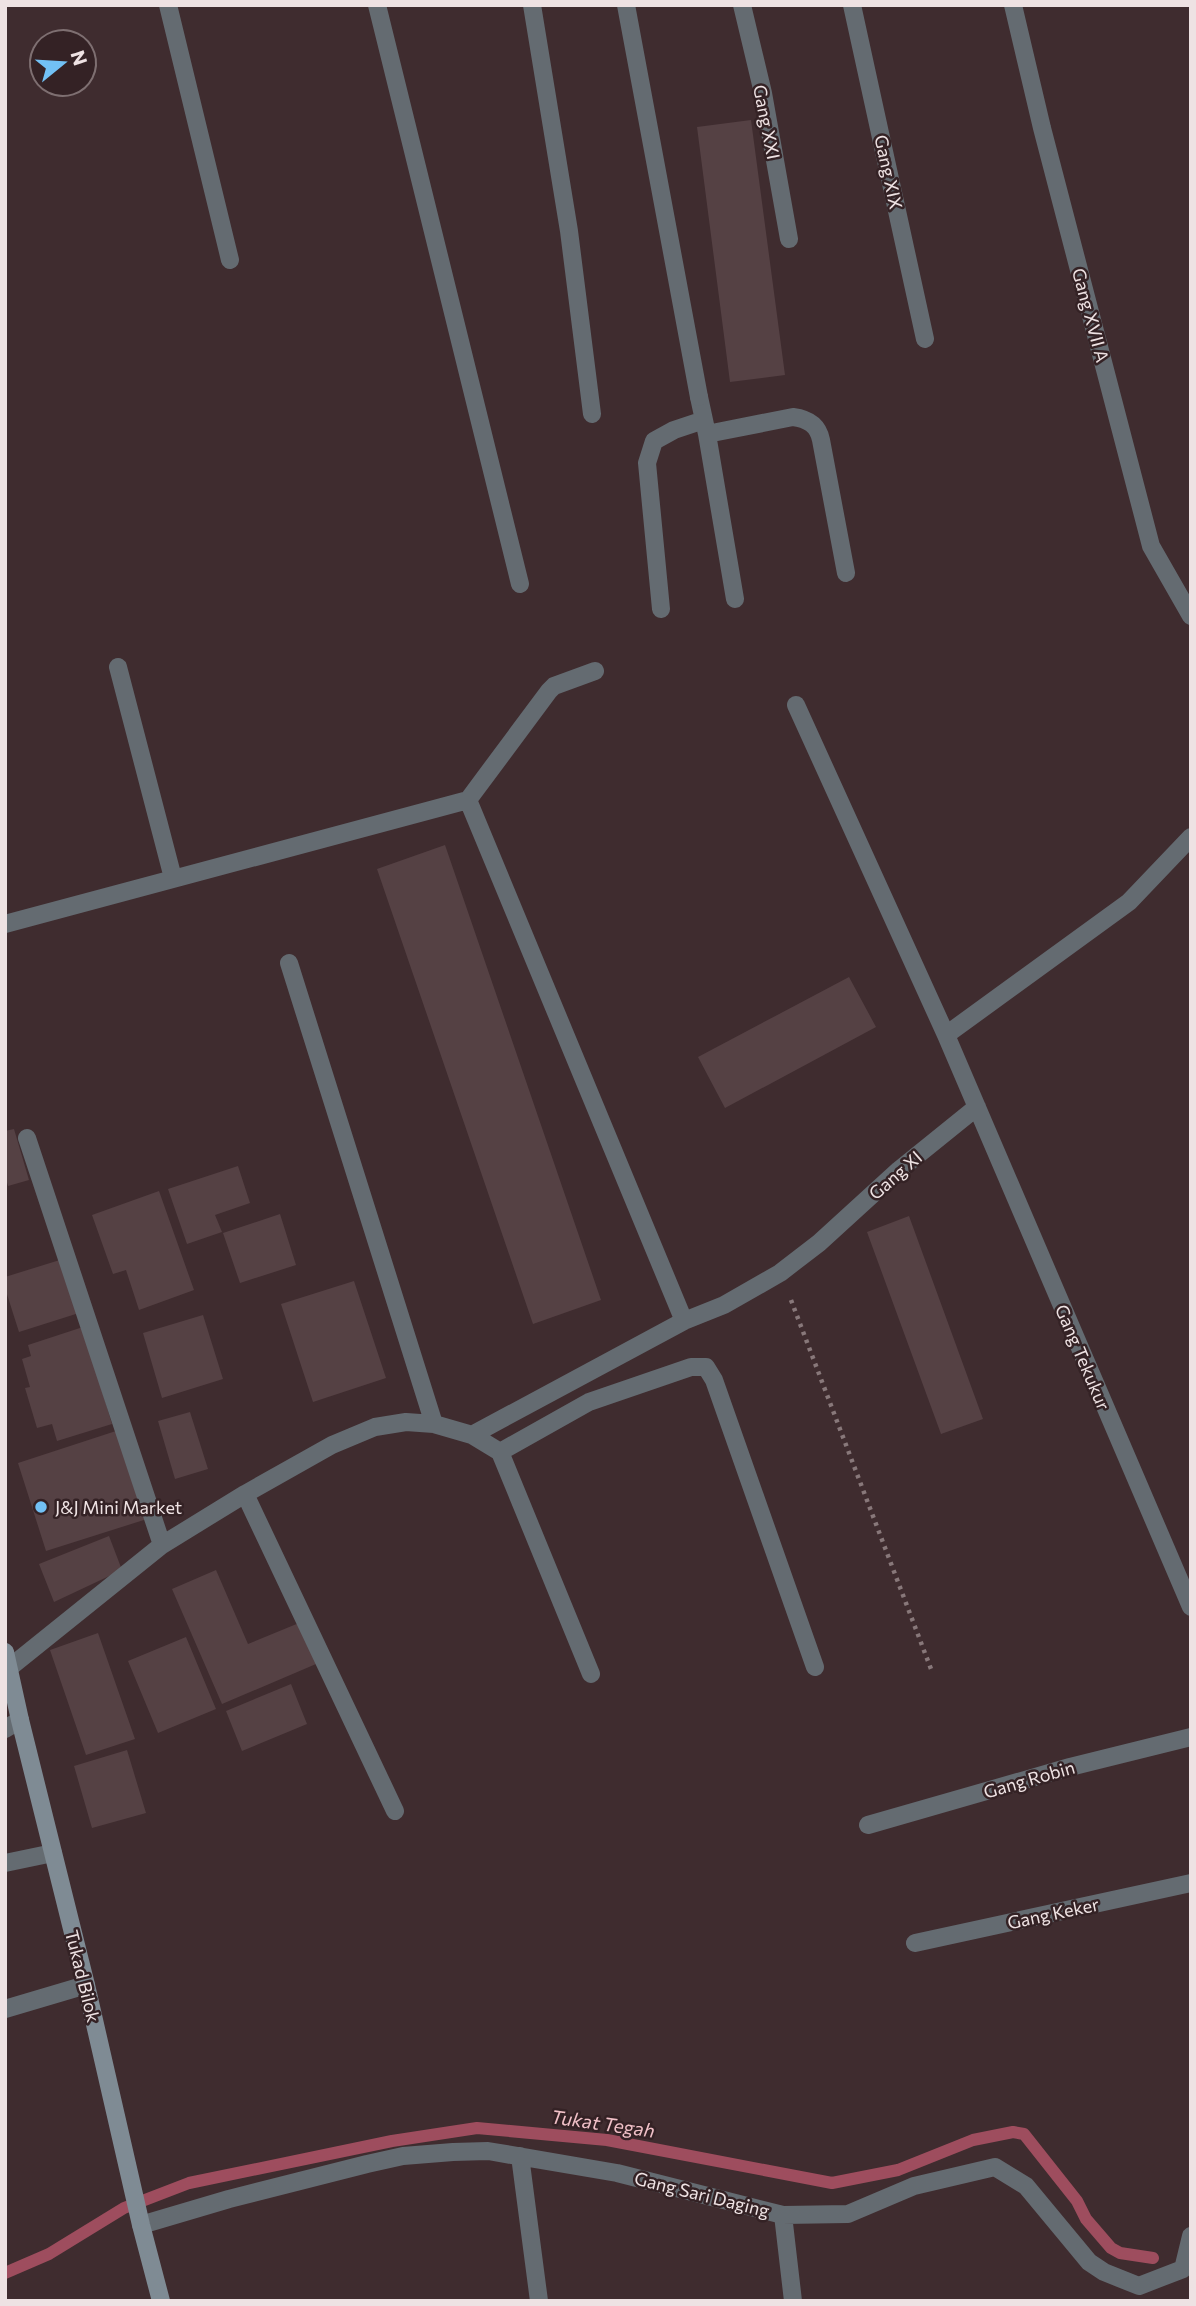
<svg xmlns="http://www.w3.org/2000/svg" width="1196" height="2306" viewBox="0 0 1196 2306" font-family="Commissioner,sans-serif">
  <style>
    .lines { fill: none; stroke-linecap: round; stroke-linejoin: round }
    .stream { stroke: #9e4d5e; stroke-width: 12 }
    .building { fill: #554144 }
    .path { stroke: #88787a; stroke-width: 4.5; stroke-dasharray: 3.5 5; stroke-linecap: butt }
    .lane { stroke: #646b71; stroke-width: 18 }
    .street { stroke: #646b71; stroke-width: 18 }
    .secondary { stroke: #7f8b94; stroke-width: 18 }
    .poi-dot { fill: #72c1f5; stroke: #342225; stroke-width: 2.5 }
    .labels { text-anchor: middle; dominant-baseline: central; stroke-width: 5; stroke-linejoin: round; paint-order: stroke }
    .street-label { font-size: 18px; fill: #eee2e3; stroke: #342225 }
    .poi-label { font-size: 18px; fill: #eee2e3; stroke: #342225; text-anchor: start }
    .water-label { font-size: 19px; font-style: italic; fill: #f1c1c8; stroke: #342225 }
  </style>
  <rect width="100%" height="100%" fill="#3f2c2f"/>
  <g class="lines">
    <path class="stream" d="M5,2273l44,-19 75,-46 65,-25 203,-42 85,-13 130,12 225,43 66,-13 75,-30 40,-8 11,2 53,67 9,18 25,29 9,5 33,5"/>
  </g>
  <path class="building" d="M751,120l34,255 -55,7 -33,-255z
    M445,845l156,455 -68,24 -156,-455z
    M849,977l27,50 -151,81 -27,-51z
    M14,1129l15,51 -21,6 -3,-11v-44z
    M238,1166l12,37 -35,12 7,17 -35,12 -19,-55z
    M159,1191l35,99 -55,20 -13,-40 -13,4 -21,-59z
    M280,1214l16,51 -56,18 -17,-50z
    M909,1216l74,203 -42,15 -74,-202z
    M63,1259l16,54 -60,19 -14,-44v-11z
    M354,1281l32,97 -73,24 -32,-98z
    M203,1315l20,64 -61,19 -19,-65z
    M83,1327l29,97 -55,17 -5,-17 -15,4 -12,-40 5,-1 -8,-28 9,-3 -3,-11z
    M190,1412l18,57 -33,10 -17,-58z
    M119,1430l28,89 -101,32 -28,-88z
    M109,1536l13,34 -68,32 -15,-38z
    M216,1570l32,74 51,-21 17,41 -94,40 -50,-115z
    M98,1633l37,106 -49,16 -36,-105z
    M186,1637l30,72 -58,24 -30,-72z
    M291,1684l16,40 -65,27 -16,-40z
    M127,1750l19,63 -54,15 -18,-62z"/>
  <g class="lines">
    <path class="path" d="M791,1300l140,369"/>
    <path class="lane" d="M168,5l62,255
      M532,5l37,226 23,183
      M699,397l8,37 28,165
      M707,434l86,-17c15,2 25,8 28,23l25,133
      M661,609l-14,-146 7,-22 20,-11 30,-10
      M5,1863l48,-10
      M915,1943l276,-60"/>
    <path class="street" d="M377,5l143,579
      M626,5l73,392
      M742,5l21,88 26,146
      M852,5l73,334
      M1013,5l29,123 109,418 40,70
      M118,667l55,211
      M796,705l150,330
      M468,800l216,521
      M1191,837l-62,65 -183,133 245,572
      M5,924l463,-124 81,-109 5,-5 41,-15
      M289,963l145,461
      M27,1138l135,407
      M472,1435l212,-114 40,-16 56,-32 39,-30 80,-73 78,-63
      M500,1452l91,222
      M245,1494l150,317
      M9,1668l153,-123 83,-51 87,-49 43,-18 31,-5 28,2 38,11 28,17 89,-50 102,-35h15l8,13 101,287
      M5,1729l15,-9
      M868,1825l202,-58 121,-30
      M5,2009l81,-24
      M520,2156l19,145
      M783,2215l10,86
      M141,2225l88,-26 138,-35 36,-8 50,-4 35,-1 129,22 166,42 65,-1 66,-28 81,-19 31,19 63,76 15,10 35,14 44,-17 8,-33"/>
    <path class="secondary" d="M5,1652l15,68 66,265 55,240 20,76"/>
  </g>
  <circle class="poi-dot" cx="41" cy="1507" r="7"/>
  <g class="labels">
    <g class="street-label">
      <text transform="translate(767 122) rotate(79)">Gang XXI</text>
      <text transform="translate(889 172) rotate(78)">Gang XIX</text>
      <text transform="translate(1091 315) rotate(75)">Gang XVII A</text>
      <text transform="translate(895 1175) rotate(-41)">Gang XI</text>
      <text transform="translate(1083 1357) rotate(67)">Gang Tekukur</text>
      <text transform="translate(1029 1779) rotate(-16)">Gang Robin</text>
      <text transform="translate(1053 1913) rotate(-12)">Gang Keker</text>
      <text transform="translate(83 1976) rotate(76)">Tukad Bilok</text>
      <text transform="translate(702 2194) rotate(14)">Gang Sari Daging</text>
    </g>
    <g class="poi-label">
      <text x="55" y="1507">J&amp;J Mini Market</text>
    </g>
    <g class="water-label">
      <text transform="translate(603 2123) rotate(8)">Tukat Tegah</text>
    </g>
  </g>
  <rect width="1196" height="2306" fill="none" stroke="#eee2e3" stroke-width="14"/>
  <g transform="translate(63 63) rotate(72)"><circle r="33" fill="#342225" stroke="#7e6f71" stroke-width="2"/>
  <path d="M0-5L12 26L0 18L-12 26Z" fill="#72c1f5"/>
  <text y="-10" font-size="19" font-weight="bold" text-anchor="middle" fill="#eee2e3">N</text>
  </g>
</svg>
